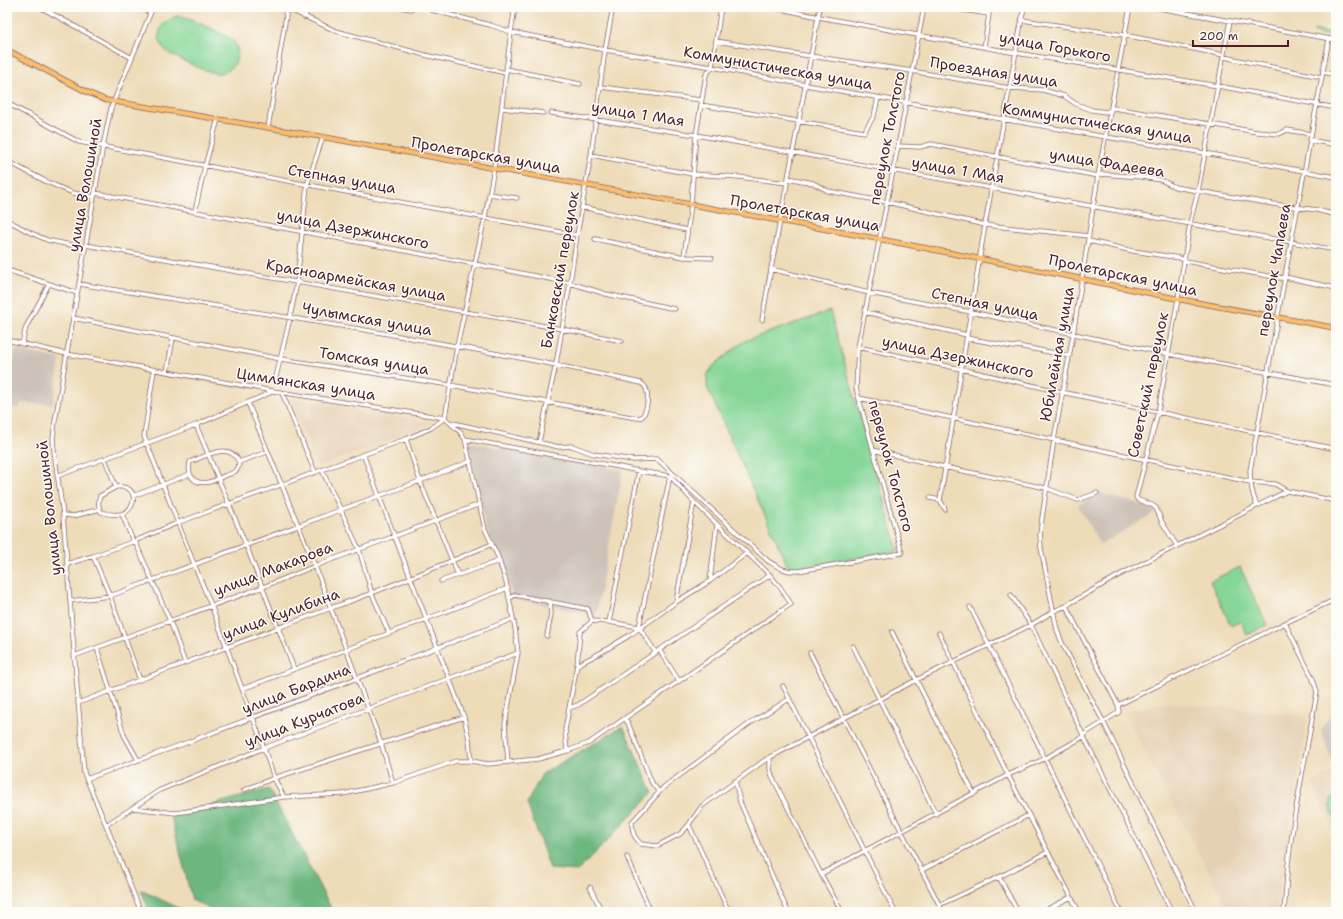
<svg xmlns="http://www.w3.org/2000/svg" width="1343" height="919" viewBox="0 0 1343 919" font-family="'Shantell Sans',sans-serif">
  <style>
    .built { fill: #e6d0b4 }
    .industrial { fill: #ccc2b8 }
    .green { fill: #86d697; stroke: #687a61 }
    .forest { fill: #6cb780; stroke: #5b6b56 }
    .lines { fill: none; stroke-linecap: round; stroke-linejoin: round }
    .minor-casing { stroke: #83615d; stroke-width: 5 }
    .major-casing { stroke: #83615d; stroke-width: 6 }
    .minor { stroke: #fff; stroke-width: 3.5 }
    .major { stroke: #fbbe6e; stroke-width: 4.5 }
    .labels { text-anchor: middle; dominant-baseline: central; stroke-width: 3; stroke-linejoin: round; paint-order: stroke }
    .street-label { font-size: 15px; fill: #4a1f2b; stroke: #fdfcf7 }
  </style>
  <rect width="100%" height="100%" fill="#fdfcf7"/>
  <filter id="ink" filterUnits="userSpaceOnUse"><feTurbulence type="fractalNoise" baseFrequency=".025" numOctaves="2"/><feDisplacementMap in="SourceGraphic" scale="8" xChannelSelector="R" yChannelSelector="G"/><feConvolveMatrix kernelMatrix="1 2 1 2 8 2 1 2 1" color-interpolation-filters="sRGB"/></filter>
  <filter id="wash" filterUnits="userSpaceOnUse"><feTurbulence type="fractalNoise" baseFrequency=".012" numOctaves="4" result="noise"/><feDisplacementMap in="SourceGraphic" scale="16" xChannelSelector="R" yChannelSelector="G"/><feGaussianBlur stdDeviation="0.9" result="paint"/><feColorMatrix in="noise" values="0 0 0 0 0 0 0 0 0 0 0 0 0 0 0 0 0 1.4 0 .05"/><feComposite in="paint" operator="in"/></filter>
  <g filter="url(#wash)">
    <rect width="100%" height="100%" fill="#eedcb9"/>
    <path class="built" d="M291,398l139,24 -2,4 -110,41 -28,-67z
      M1165,702l138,13 4,6 -31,191h-46l-106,-200z
      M1336,771v65l-24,-54z"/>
    <path class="industrial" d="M16,350l44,9 -7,45 -31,-1 -4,6 -11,-3v-34h3z
      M468,442l155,28 -27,145 -82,-16 -18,-50 -10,-20z
      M1102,492l6,4 33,8 13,5 2,3 -56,33 -22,-40z
      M1335,707l1,1v64l-15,-42z"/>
    <path class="green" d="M179,16c11,3 48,18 55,26 10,13 -2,34 -19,31 -13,-2 -32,-13 -45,-19 -18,-12 -13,-34 9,-38z
      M1314,30l22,3v4l-22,-4z
      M830,311l68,240 -109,18 -82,-182v-12l7,-10 30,-24z
      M1240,567l27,58 -20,10 -6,-14 -10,5 -21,-45z
      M1334,796h2v26l-7,-17 2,-6z"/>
    <path class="forest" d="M623,726l30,67 -75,78 -28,-2 -23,-66 15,-29z
      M269,789l64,123h-117l-24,-12 -21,-84z
      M141,890l46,22h-37z"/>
  </g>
  <g filter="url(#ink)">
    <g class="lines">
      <g class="minor-casing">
        <path id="minor" d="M40,7l92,51
          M140,7l10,6
          M284,7l52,24 93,25 77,17
          M400,7l11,2
          M432,7l-1,3 59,15 21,7 94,18 107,17 94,18 300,52 99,16 131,24
          M771,7l48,10 197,36 202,33 118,22
          M1130,7l-32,169 -25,159 -19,105 -12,78 -2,17 1,13 16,82 5,13 41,78 93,191
          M1153,7l183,33
          M956,9l33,5 -5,33
          M304,17l6,-10
          M1022,20l102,15 100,20
          M716,41l81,13 115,17 97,17 34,2 21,6 12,8 16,6 14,2 8,-4 143,24 22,2 8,-4 24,4
          M1224,57l97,20
          M506,69l74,15
          M1323,72l13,3
          M601,87l100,13
          M7,103l72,39 498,93
          M701,105l163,27 10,-16 4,-18
          M502,108l41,5
          M551,113l145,22 640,115
          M268,128l18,-112 -2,-9
          M1310,140l26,5
          M898,146l22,1 11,-3 167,32 4,-2 39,3 20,3 14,7 98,17 44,6 19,5
          M591,155l101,19 47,3 48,6
          M7,161l40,21 26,11 21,4
          M788,178l25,5 15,8 59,11 98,23 104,11
          M95,193l380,71 95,19 36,11 69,15
          M489,194l28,4
          M582,207l105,23
          M195,211l10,-45 13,-47
          M7,220l24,13 16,7 38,8
          M595,239l89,18 28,1
          M1089,241l44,10 47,7 5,3 95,17 5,-1 51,11
          M86,245l476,84 60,12
          M684,257l7,-53 5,-69 10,-60 6,-8 9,-60
          M771,269l98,24 102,19 197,42 168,31
          M7,270l70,23
          M865,312l102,23
          M73,318l208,41 169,26 187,33 5,-1c6,-8 9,-29 -1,-34 -186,-41 -374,-69 -562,-99
          M762,320l9,-51 49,-262
          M967,338l46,9 5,-1 52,10
          M7,340l60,14 206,37 172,27 4,4 110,25 13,-1 22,8 39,6 24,-1 111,102c10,6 17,11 30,10l104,-18 -46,-165 2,-41 40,-201 26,-139
          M22,344l4,-17 23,-43
          M858,347l103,22 105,24 270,56
          M154,370l-10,66 50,128 17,41 53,143 10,30 10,19 59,-3 50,-11
          M167,372l6,-34
          M275,381l15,-63 7,-36 10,-97 16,-48
          M282,393l33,79
          M859,398l391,84 25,2 12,7
          M248,403l67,163 66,177 12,40 63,-22h15
          M450,423l10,9 5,7 20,90 13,28 8,25 9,46 3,25 -13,71 3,38 30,-3 29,-8 22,-8 202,-139 -11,-17 -10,-12 -76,-73 -24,-26 -31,-5 -25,-5 -149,-27
          M196,425l50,120 48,124
          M406,439l14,42 38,94 41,-14
          M539,442l17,-78 14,-81 7,-48 14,-80 14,-105 8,-43
          M873,450l71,17 102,21 32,12 19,-7
          M363,454l101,263 5,22 2,22 17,3 20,-2
          M105,459l11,28
          M239,462c0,3 0,6 -3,9 -3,2 -8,4 -12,5 -4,2 -10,5 -15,6 -15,3 -22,-6 -19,-20 16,-6 40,-21 49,0l28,-10
          M322,470l37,79 13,45 17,39
          M57,476l139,-51 76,-33
          M116,487c25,-3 20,24 5,27 -6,1 -14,0 -20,-2 -3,-4 -3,-11 -1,-16z
          M133,496l57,-22
          M930,498l10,2 45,-275 39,-218
          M940,500l5,9
          M1257,506c-5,-12 -7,-22 -7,-35l41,-228 38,-204
          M122,514l11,27
          M63,515l11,1 26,-7
          M135,541l35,80 15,42
          M1177,546l-15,-24 -6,-14 -4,-3 -14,-5 -2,-3 22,-85 20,-113 12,-76 8,-32 32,-170
          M93,556l17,40 30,84
          M67,564l26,-8 42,-15 42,-18 229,-84 25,-11 14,-10 12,-72 28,-129 9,-49 17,-136 4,-25
          M441,581l17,-6
          M710,581l7,-57
          M1011,595l20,30 52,110 89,177
          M510,598l5,-3 73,14 4,12
          M70,601l40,-5 230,-86 80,-29 51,-20
          M676,602l18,-100
          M1066,606l52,99 167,-82 28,56 4,13 -23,127 -6,45 -4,48
          M970,607l151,305
          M609,622l30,-151
          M1285,623l51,-24
          M639,627l31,-151
          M892,632l82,162
          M939,633l69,142 71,137
          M547,636l4,-22 -1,-13
          M853,646l83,168
          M97,648l27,87 14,25
          M660,651l19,30
          M810,653l133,259
          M74,656l189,-69 52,-21 165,-62
          M577,665l25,-13 28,-17 46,-33 34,-21 37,-28
          M783,686l112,226
          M242,689l266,-101
          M789,699l-40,25 -85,63 -32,35c0,11 2,15 9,22l16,2 23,-12 7,-7 15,-21 63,-46 151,-80 115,-55 23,-14 12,-5 6,-4 51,-29 164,-82 49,10
          M78,703l253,-95c55,-19 108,-42 161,-64
          M569,708l9,-3 192,-130
          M625,719l3,4 24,60 7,9
          M1083,735l36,-23 -1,-7
          M567,751l-2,-21 12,-65 3,-33 12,-11 17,1 30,5 17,26
          M770,758v11l2,7 49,98 21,38
          M86,779l97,-35 330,-125
          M735,781l5,21 48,110
          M244,790l30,-12 190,-61
          M133,808l42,5 109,-16
          M106,825l54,-35 104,-42 186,-70 68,-25
          M689,825l40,87
          M627,857l24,55
          M922,870l107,-55
          M821,874l187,-99 36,-16 39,-22
          M999,877l19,35
          M590,887l12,25
          M939,905l60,-28 49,-25
          M141,912l-35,-87 -22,-52 -21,-258 -9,-64 -1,-12 2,-18 48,-275 8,-38 42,-101
          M1042,912l29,-15"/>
      </g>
      <g class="major-casing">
        <path id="major" d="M7,50l82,43 16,7 218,37 556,102 203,40 96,20 158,29"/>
      </g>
      <use href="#minor" class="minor"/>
      <use href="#major" class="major"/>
    </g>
  </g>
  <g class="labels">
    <g class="street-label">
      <text transform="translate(1055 47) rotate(10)">улица Горького</text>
      <text transform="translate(778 68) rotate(10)">Коммунистическая улица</text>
      <text transform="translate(994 72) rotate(9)">Проездная улица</text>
      <text transform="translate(638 114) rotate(9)">улица 1 Мая</text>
      <text transform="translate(1097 123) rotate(9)">Коммунистическая улица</text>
      <text transform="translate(887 138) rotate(-79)">переулок Толстого</text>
      <text transform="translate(486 155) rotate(10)">Пролетарская улица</text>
      <text transform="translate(1107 163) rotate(9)">улица Фадеева</text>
      <text transform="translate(958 170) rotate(10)">улица 1 Мая</text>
      <text transform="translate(342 179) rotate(10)">Степная улица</text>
      <text transform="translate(85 185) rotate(-80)">улица Волошиной</text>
      <text transform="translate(805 213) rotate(10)">Пролетарская улица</text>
      <text transform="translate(353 229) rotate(11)">улица Дзержинского</text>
      <text transform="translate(560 270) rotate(-80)">Банковский переулок</text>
      <text transform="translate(1274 270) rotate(-80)">переулок Чапаева</text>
      <text transform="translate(1123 275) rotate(12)">Пролетарская улица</text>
      <text transform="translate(356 280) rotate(10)">Красноармейская улица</text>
      <text transform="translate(985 304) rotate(12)">Степная улица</text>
      <text transform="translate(367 319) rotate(10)">Чулымская улица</text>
      <text transform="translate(1057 354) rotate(-80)">Юбилейная улица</text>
      <text transform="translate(958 357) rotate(12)">улица Дзержинского</text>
      <text transform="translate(374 361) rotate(9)">Томская улица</text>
      <text transform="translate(306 384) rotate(9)">Цимлянская улица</text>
      <text transform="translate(1148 385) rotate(-78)">Советский переулок</text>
      <text transform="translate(891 466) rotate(75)">переулок Толстого</text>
      <text transform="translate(49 508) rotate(-96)">улица Волошиной</text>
      <text transform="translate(273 569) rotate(-21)">улица Макарова</text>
      <text transform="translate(281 614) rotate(-20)">улица Кулибина</text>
      <text transform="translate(296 689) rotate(-21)">улица Бардина</text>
      <text transform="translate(304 720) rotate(-21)">улица Курчатова</text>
    </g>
  </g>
  <rect width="1343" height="919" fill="none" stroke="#fdfcf7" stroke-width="24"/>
  <path d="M1193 40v6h95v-6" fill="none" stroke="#4a1f2b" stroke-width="2"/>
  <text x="1199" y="40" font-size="12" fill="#4a1f2b" stroke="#fdfcf7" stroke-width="3" paint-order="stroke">200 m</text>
</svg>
